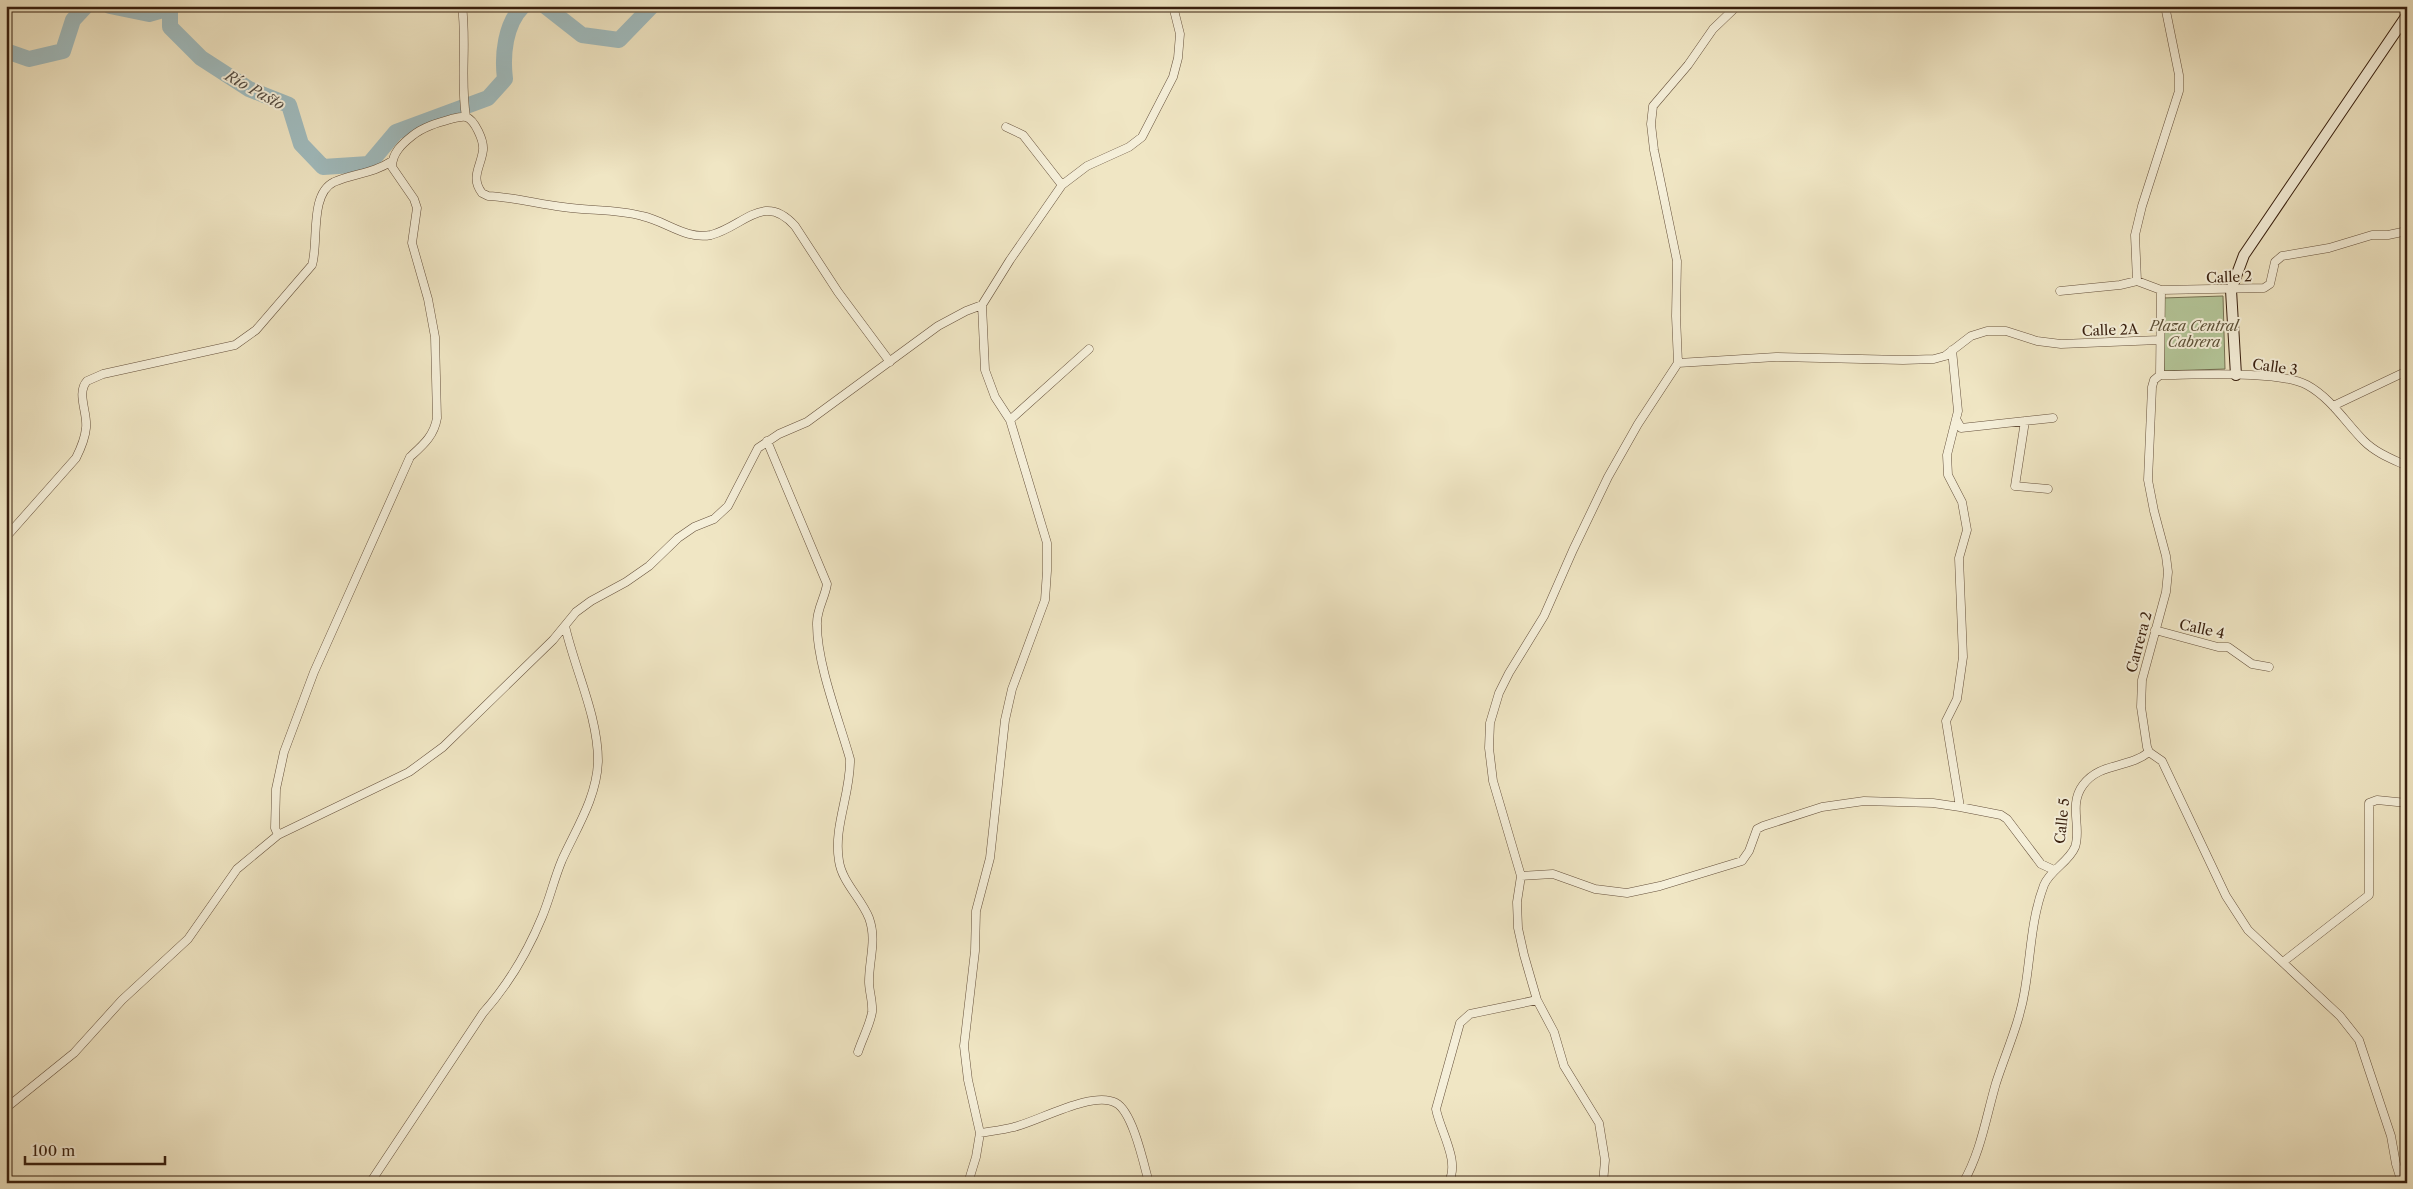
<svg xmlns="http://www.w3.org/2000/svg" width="2413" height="1189" viewBox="0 0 2413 1189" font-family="'Libre Caslon Text',serif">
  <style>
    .green { fill: #b4c699; stroke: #767253 }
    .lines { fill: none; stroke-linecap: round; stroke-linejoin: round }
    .river { stroke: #a0bcbf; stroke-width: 16 }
    .street-casing { stroke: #65503b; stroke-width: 9 }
    .secondary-casing { stroke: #371e0d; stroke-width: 12 }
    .street { stroke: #f5efd9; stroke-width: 8 }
    .secondary { stroke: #f5efd9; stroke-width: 10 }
    .labels { text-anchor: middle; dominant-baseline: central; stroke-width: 4; stroke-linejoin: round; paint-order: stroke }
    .street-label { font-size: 14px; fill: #371e0d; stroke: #f5efd9 }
    .park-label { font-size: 14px; font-style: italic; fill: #5c5037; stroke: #f5efd9 }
    .water-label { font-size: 15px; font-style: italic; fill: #564d42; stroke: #f5efd9 }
  </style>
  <rect width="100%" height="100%" fill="#f0e6c4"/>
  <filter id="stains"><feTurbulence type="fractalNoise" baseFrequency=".004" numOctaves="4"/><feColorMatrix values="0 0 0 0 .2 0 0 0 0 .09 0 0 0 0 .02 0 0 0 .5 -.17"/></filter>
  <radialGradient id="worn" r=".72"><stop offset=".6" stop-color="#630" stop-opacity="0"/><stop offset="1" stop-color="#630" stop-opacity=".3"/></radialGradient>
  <path class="green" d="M2223,296l2,73 -61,2 -1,-73z"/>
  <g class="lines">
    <path class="river" d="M110,6l39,8 21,-6v19l31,31 48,31 40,16 12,39 22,23 46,-3 27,-32 92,-34 17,-19c-3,-24 0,-55 18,-73
      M545,6l37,29 37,5 33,-34
      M6,51l23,8 34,-8 10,-31 13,-14"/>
    <g class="street-casing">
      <path id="street" d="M462,6c5,37 -2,74 4,111
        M1006,127l17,8 39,50
        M2137,281l-2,-46 7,-29 37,-115v-16l-14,-69
        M2060,291l60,-6 17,-4 24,9 103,-2 6,-4 5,-22 7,-6 47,-8 43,-13h16l19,-4
        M1952,350l6,61 -11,44 1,20 14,27 5,28 -8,28 4,99 -6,42 -11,22 14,86
        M1678,363l98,-6 127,3 31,-1 11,-3 26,-20 16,-5h19l31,10 24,3 98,-4
        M2160,375l-6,5 -2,7 -4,93 6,31 12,45 2,16 -2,20 -24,88 -1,27 6,40 2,5 13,9 64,135 22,34 92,86 19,24 32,96 5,28 6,19
        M2160,375c34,0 119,-5 147,10 24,13 39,38 57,56 12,12 28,18 43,25
        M2160,375l1,-85
        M2333,406l74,-35
        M1956,419l5,9 92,-10
        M1010,420l79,-71
        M2025,421l-10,65 33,3
        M767,441l60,143c-2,14 -11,26 -10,41 0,39 22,95 33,134 1,34 -17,68 -11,102 3,21 22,37 30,57 8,22 0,41 0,64 0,9 4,20 3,30 -2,13 -10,27 -14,40
        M6,537l70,-79c5,-10 9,-19 10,-30 2,-15 -10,-35 1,-47l16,-7 132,-29 21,-15 56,-65c7,-22 -3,-71 22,-83 20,-9 38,-8 58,-21
        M2155,630l63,17h10l24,17 17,3
        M278,835l-3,-7 1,-39 8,-37 30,-80 96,-215c13,-12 24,-21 27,-39l-2,-81 -7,-38 -16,-56 5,-35 -3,-9 -22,-32c0,-14 10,-23 20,-31 11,-9 25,-13 39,-17 4,-1 11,-3 15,-2 9,3 18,24 17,33 -2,17 -13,27 -1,43l6,3c25,1 50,8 75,11 26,4 54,2 79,9 24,5 44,24 69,19 32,-8 53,-44 84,-9l43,66 52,70
        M1521,876l32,-2 42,15 32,4 33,-7 82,-25 7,-10 8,-22 6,-3 59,-19 42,-6 69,2 27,4 41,8 6,4 34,45 13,6
        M2283,962l86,-67v-92l8,-3 30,3
        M6,1108l68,-55 48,-53 66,-61 49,-70 41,-34 131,-63 34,-25 110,-107 23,-28 15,-11 35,-19 23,-16 29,-28 16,-11 20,-8 14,-13 30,-58 21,-14 28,-12 131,-96 28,-15 16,-6
        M980,1133c12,-2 23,-3 34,-6 25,-6 79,-37 102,-24 17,9 28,62 33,80
        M370,1183l113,-170c24,-27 45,-62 59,-96 8,-19 12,-38 20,-57 14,-31 35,-63 36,-99 0,-45 -23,-91 -33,-135
        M968,1183l8,-26 4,-24 -12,-53 -4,-34 11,-95 1,-40 14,-53 15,-138 7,-31 33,-89 2,-29v-28l-37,-123 -15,-23 -10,-27 -3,-65 28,-45 52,-75 25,-19 42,-19 13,-10 31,-60 5,-19 2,-24 -7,-28
        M1448,1183c13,-21 -8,-52 -12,-74l24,-86 10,-9 67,-14
        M1603,1183l2,-23 -6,-37 -35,-57 -10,-34 -17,-32 -13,-45 -6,-27 -1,-26 4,-26 -28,-95 -4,-33 1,-25 9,-30 10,-20 35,-57 29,-66 35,-73 30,-53 40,-61 -2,-47 1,-55 -23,-111 -3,-26 2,-18 35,-41 25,-36 24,-23
        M1963,1183c18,-31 23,-66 33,-100 10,-31 24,-61 29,-94 6,-35 6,-70 19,-104 6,-15 25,-23 31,-38 7,-19 -7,-42 8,-62 17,-23 45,-16 66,-33"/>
    </g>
    <g class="secondary-casing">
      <path id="secondary" d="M2236,375l-5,-85 13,-35 163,-240"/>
    </g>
    <use href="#street" class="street"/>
    <use href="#secondary" class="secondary"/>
  </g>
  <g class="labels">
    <g class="street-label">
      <text transform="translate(2229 277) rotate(-2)">Calle 2</text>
      <text transform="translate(2110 330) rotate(-2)">Calle 2A</text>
      <text transform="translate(2275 367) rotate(8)">Calle 3</text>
      <text transform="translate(2202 629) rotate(12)">Calle 4</text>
      <text transform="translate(2139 642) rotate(-75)">Carrera 2</text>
      <text transform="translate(2062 821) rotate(-84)">Calle 5</text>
    </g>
    <g class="park-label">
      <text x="2194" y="326">Plaza Central<tspan x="2194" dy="16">Cabrera</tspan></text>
    </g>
    <g class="water-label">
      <text transform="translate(255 90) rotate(29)">Río Pasto</text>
    </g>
  </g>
  <rect width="2413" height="1189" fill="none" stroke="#f0e6c4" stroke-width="25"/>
  <rect x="8" y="8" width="2398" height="1174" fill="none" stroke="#371e0d" stroke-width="2.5"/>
  <rect x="12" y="12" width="2388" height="1164" fill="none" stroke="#371e0d"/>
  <path d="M25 1156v8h140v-8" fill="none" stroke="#371e0d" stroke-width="2.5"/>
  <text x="32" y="1156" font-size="15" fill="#371e0d" stroke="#f5efd9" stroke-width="4" paint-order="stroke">100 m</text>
  <rect width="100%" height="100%" filter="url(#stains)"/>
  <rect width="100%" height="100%" fill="url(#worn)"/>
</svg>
